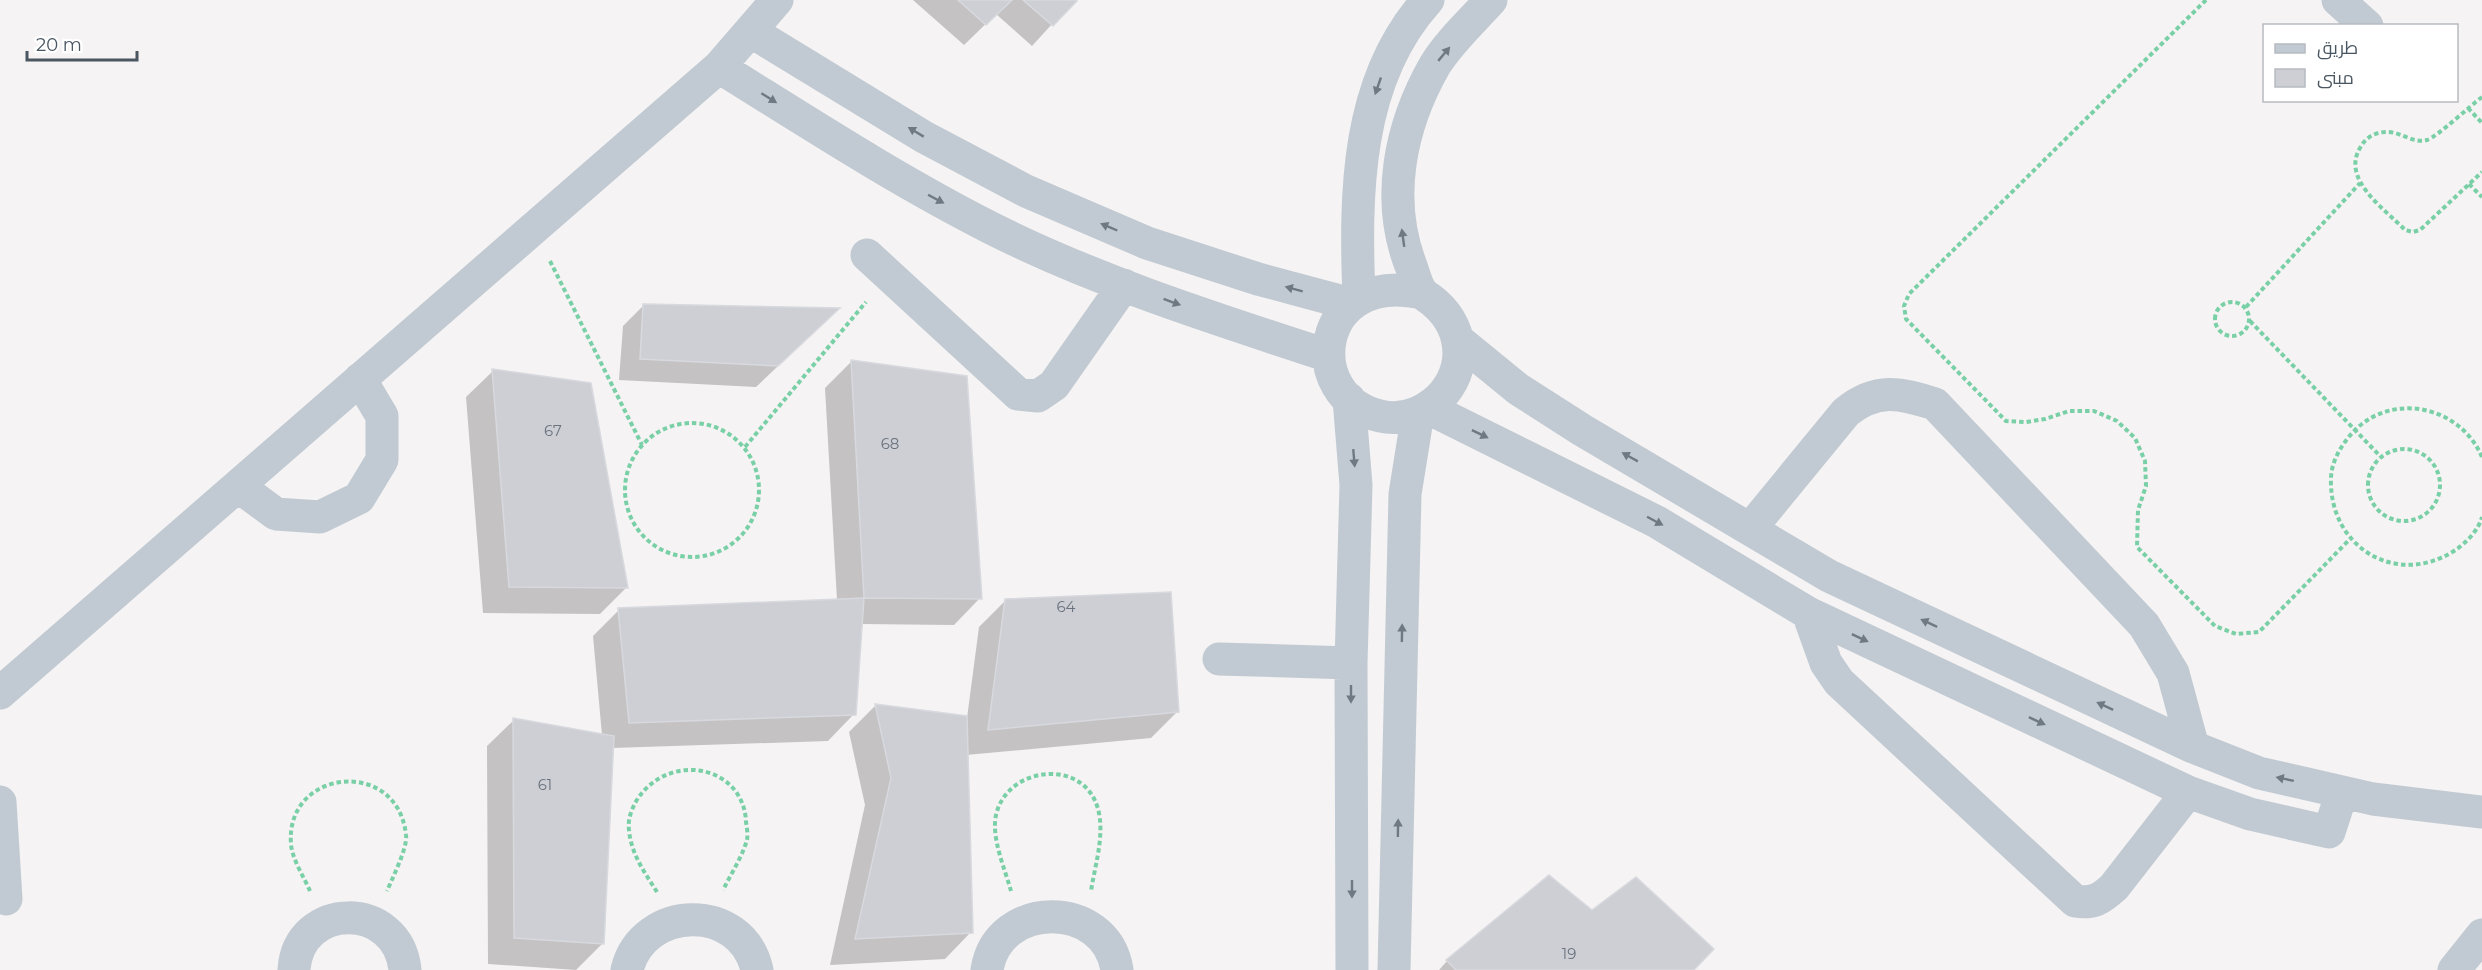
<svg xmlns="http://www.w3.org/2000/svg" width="2482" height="970" viewBox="0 0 2482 970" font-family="Montserrat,Cairo,sans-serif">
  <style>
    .shadow { fill: #0003 }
    .building { fill: #cdcfd5; stroke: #d7d9de; stroke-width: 1.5 }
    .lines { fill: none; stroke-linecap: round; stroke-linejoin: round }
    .path { stroke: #7ad0a6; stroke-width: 4; stroke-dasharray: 4.5 3; stroke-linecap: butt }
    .minor { stroke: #c1cad2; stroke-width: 33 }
    .oneway { fill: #6e7983 }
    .labels { text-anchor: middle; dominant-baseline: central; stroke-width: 4.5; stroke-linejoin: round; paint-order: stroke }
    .number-label { font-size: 15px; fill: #6b747e }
  </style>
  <rect width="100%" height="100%" fill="#f5f3f3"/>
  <path class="shadow" d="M913,0h161l-42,46 -36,-32 -32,31z
    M644,305l173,24 -61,58 -137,-7 4,-54z
    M851,362l114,15 15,221 -26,27 -93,-1 -7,90 -26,27 -216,7 -10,196 -26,26 -88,-6 -1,-218 27,-26 88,15 -9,-99 26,-26 218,-10 -12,-212z
    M493,371l133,217 -26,26 -117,-1 -17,-216z
    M1005,601l172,111 -26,26 -185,17 5,177 -26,27 -115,6 35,-160 -16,-73 26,-26 92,12 12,-91z
    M1592,912l100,58h-253l8,-9z"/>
  <path class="building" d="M958,0h54l-26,25z
    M1023,0h53l1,1 -24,25z
    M643,304l197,4 -62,58 -138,-7z
    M851,360l116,16 15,223 -118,-1z
    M492,369l99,14 37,205 -119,-1z
    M1171,592l8,120 -191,18 17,-131z
    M864,598l-8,117 -227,8 -11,-115z
    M875,704l92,12 6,217 -118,6 36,-161z
    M513,718l101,18 -10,208 -90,-6z
    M1549,875l43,35 44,-33 78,72 -20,21h-238l-10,-10z"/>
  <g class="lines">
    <path class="path" d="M2206,0l-297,294 -5,12 2,13 100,102 20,1 19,-3 24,-8h25l23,10 18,17 10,23 1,25 -8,24 -1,37 78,79 21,8 23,-2 92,-94
      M2482,97c-11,8 -45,40 -55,43 -14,4 -27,-9 -41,-8 -11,0 -21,6 -26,16 -19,32 25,61 45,82l8,2 7,-2 62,-58
      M2468,108l14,15
      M2469,184l13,13
      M550,261l92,184
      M2215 319a17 17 0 1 1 34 0a17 17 0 1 1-34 0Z
      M2246,307l114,-124
      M2250,321l130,135
      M625 490a67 67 0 1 1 134 0a67 67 0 1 1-134 0Z
      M745,447l121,-145
      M2368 485a36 36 0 1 1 72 0a36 36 0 1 1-72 0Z
      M2482,457c-23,-54 -97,-67 -134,-19 -9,11 -17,26 -17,41 -2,67 64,109 123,72 12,-8 24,-20 28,-34
      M310,891c-6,-14 -18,-32 -19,-47 -6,-76 107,-87 115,-9 2,12 -14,44 -19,56
      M1011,891c-6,-22 -20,-53 -15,-76 11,-49 88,-58 102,-6 7,26 -3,56 -7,82
      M657,892c-12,-19 -26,-38 -28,-62 -2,-12 5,-28 13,-37 34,-41 102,-25 104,29 1,6 2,13 1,18 -5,17 -16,34 -24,50"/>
    <path class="minor" d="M2338,0l29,26
      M752,32l172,105 102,54 121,52 111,36 93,25
      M719,67c90,56 179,114 274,162 106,53 223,90 336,127
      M867,255l151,139 20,2 16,-11 70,-100
      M1422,293c-107,-24 -123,104 -42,123 39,9 78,-23 79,-62 0,-20 -9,-38 -24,-51 -4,-4 -11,-7 -14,-12 -5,-7 -7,-17 -10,-25 -26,-67 -11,-140 24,-201 14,-23 38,-45 56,-65
      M1359,298c-4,-103 -4,-218 69,-298
      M1458,340l60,49 64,41 247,146 364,171 66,26 114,26 109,13
      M1349,399l7,86 -5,178 1,307
      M1428,408l229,114 151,91 380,179 62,22 79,18 13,-40
      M238,486l38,28 44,3 39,-19 23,-38v-44l-22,-37
      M1750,529l96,-117c31,-25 54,-19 89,-8l209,221 29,48 20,74
      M1808,613l18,50 13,19 236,219c18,3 26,-2 39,-14l74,-95
      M1219,659l132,4
      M0,693l719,-626 58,-67
      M0,802l6,97
      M294,970c4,-69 104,-70 111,0
      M627,970c16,-66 115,-68 130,0
      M987,970c11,-71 119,-71 130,0
      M1394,970l11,-476 13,-81
      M2454,970l28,-35"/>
  </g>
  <defs><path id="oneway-solid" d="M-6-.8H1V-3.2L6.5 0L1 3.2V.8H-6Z" transform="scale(1.5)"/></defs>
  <g class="oneway">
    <use href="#oneway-solid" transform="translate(1444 54) rotate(-50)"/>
    <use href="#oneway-solid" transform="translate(1378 86) rotate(109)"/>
    <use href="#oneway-solid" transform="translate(769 98) rotate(32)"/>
    <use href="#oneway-solid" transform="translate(916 132) rotate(-149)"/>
    <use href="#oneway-solid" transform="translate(936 199) rotate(28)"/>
    <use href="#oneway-solid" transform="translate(1109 227) rotate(-157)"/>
    <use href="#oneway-solid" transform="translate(1403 238) rotate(-98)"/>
    <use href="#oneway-solid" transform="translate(1294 289) rotate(-165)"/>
    <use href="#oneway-solid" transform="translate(1172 302) rotate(20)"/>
    <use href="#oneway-solid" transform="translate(1480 434) rotate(26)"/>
    <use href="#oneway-solid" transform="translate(1630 457) rotate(-151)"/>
    <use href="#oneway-solid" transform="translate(1354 458) rotate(85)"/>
    <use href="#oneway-solid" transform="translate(1655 521) rotate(28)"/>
    <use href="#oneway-solid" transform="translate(1929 623) rotate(-155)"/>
    <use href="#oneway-solid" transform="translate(1402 633) rotate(-89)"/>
    <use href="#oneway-solid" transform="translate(1860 638) rotate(25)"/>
    <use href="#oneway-solid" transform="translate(1351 694) rotate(90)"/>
    <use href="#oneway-solid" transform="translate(2105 706) rotate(-155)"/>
    <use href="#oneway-solid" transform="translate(2037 721) rotate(25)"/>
    <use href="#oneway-solid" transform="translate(2285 779) rotate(-168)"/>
    <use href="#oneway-solid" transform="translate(1398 828) rotate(-89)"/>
    <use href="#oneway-solid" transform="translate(1352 889) rotate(90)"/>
  </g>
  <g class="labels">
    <g class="number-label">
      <text x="553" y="430">67</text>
      <text x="890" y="443">68</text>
      <text x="1066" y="606">64</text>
      <text x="545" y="784">61</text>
      <text x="1569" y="953">19</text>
    </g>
  </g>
  <rect x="2263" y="24" width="195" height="78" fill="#ffffff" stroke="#b7bbc0" stroke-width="1.5"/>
  <rect x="2275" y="44" width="30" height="9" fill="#c1cad2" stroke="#b7bbc0" stroke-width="1.5"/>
  <text x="2317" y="54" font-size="18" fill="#4a5661">طريق</text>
  <rect x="2275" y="69" width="30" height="18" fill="#cdcfd5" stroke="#b7bbc0" stroke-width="1.5"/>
  <text x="2317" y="84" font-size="18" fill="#4a5661">مبنى</text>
  <path d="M27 51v9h110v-9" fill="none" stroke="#4a5661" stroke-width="3"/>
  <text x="36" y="51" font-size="18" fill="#4a5661" stroke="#ffffff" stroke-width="4.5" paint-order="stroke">20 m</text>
</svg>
